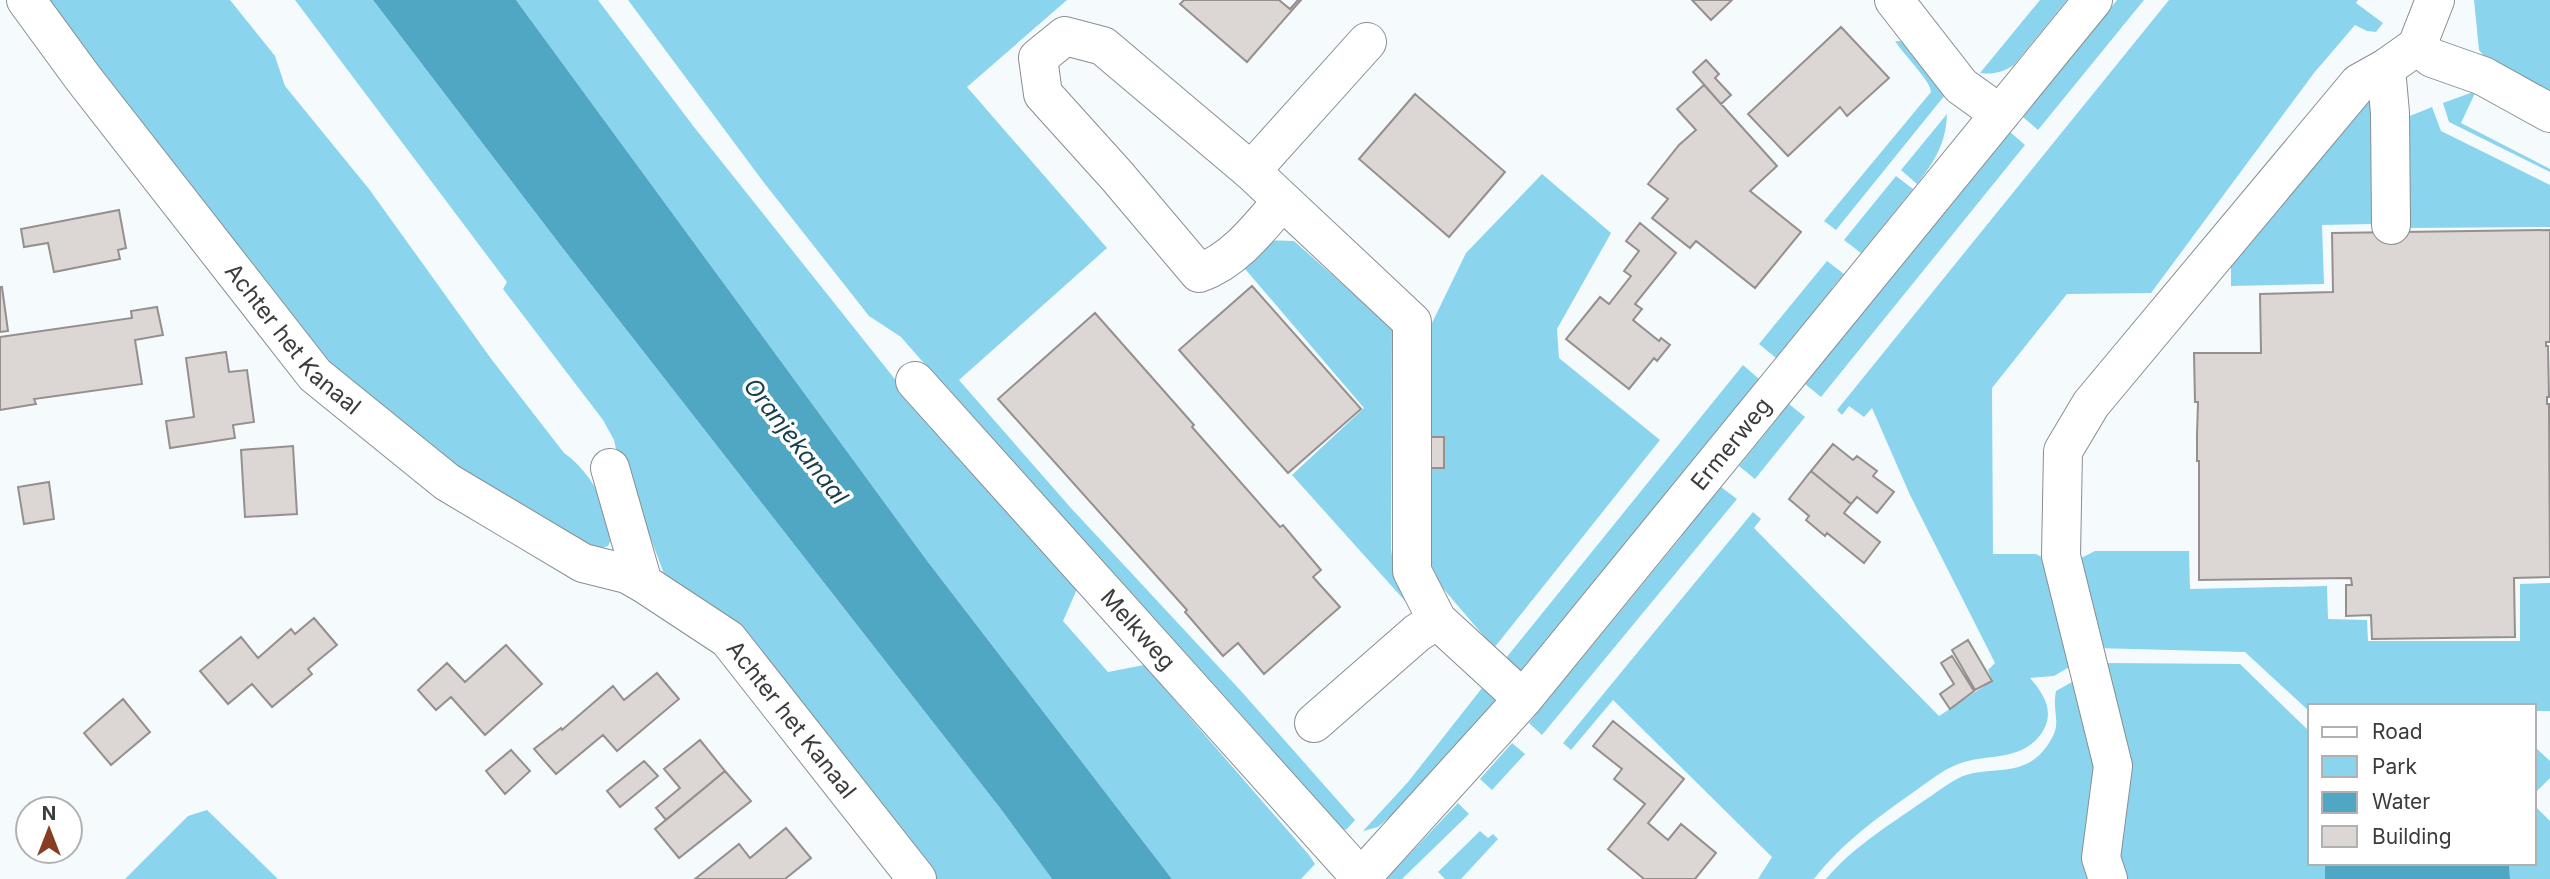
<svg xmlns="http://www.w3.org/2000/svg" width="2550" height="879" font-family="Inter,sans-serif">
<rect width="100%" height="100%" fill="#f5fbfd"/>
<path fill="#8ad4ee" d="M44,0H230L275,56L285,86L369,189L492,360L564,453C591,472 605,502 615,533L608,546L591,551L482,488L328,361Z
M295,0H373L561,246L1000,808L1052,879H934L664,574L639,507L622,476L614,440L603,420L503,289L507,282Z
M516,0H598L694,127L937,432L1077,589L1063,621L1108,672L1144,665L1309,855L1315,864L1301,879H1172L928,562Z
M628,0H1067L967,87L1107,248L959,380L1070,507L1241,691L1355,820L1346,830L1340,828L1182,658L901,337L869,316L765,184Z
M2040,0H2067L2014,65C2003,72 1993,75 1980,73Z
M2117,0H2144L2038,130L2023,117Z
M2169,0H2358L2356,3L2383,23L2376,32L2367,31L2355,25L2314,73L2151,293L2067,294L1992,388L1993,554H2036L2043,558L2071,666L2054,676L2030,678C2043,693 2055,711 2043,731C2022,764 1986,752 1956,765C1941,771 1928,782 1915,791C1878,817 1842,843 1814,879H1758L1772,857L1613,700L1571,750L1563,743L1753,512L1761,519L1754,528L1939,716L1992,681L1988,670L1995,663L1910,495L1872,408L1864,417L1849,406L1842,415L1837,410Z
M2474,0H2550V95L2483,55L2479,50Z
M1895,41L1912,42L1945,95L1836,230L1824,221L1931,92C1931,81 1903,54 1895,41Z
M2476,91L2461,123L2550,169V172L2449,122L2443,103Z
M2370,99L2373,224L2322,225L2324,284L2231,286V261Z
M2432,107L2441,131L2550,185V227L2407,228L2405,118Z
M1947,114C1946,143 1935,161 1917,184L1901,170Z
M2010,132L2025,145L1821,397L1805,384Z
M1542,174L1611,233L1557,329L1559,358L1660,440L1494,648L1435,579L1426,561L1431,325L1466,253Z
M1896,176L1913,189L1861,253L1844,240Z
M1266,240L1294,241L1392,328L1391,549L1394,569L1406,602L1292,475L1364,408L1240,263Z
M1827,261L1844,274L1832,288L1835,312L1823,325L1800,328L1776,358L1759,344Z
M1743,365L1759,379L1521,671L1506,658Z
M1789,404L1805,417L1755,479L1739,466Z
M1721,487L1737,499L1542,735L1529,723L1682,536L1679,512L1692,497L1716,494Z
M2095,551H2189L2190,589L2327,586L2328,619L2367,620L2368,641H2520V584L2550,583V711H2534V706H2310V712L2245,652L2095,648L2077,563L2081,558Z
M2105,663L2240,664L2310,732V863H2325V879H2123L2099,666Z
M2072,682H2078L2100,768L2093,879H1826C1853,847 1888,826 1922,802C1935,794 1949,782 1963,776C1991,766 2021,777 2043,751C2066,723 2051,718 2056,691Z
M1486,683L1501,696L1401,807L1378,827L1363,831L1408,782Z
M1512,743L1525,754L1492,790L1480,779Z
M2534,746L2550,761V778L2534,794Z
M1458,803L1469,814L1402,879H1386Z
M2534,805L2550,821V879H2510L2509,863H2534Z
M207,810L278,879H125L188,816Z
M1480,831L1488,838L1493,834L1498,839L1461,879H1445L1438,872Z"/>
<path fill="#4fa7c4" d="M373,0H516L928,562L1172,879H1052L1000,808L561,246Z
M2325,863H2509L2510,879H2325Z"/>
<path fill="#dcd6d4" stroke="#95908e" stroke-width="2" d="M1184,0H1279L1290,9L1298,0H1301L1247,62L1180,4Z
M1692,0H1732L1711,20Z
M1841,27L1889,78L1847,116L1840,107L1788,156L1748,114Z
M1706,60L1719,74L1715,78L1731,95L1721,104L1693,72Z
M1704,85L1777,166L1750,191L1801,232L1755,288L1696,241L1690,248L1652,218L1668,199L1648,184L1679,145L1696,130L1677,109Z
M1415,94L1505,172L1449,237L1359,159Z
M119,210L126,248L118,250L120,259L54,272L48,243L24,247L21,229Z
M1640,223L1676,253L1635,304L1642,309L1633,320L1659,341L1661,338L1670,345L1657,361L1654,358L1629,389L1566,339L1600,297L1609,304L1631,276L1624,271L1639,251L1626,241Z
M2550,230V342H2546V346H2548L2549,397H2547V404H2549L2550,577L2514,578L2515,637L2372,639L2371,615L2346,616V585H2352L2351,578L2199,580V461H2197V435L2198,402H2195L2194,353H2261L2260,294L2333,292L2332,233Z
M1252,286L1361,409L1288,473L1179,350Z
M0,287H2L8,331L0,332Z
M157,307L163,335L135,340L142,384L34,399L36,404L0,410V337L132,318L131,311Z
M1095,313L1194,425L1192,427L1280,527L1283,525L1321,570L1313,577L1340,607L1264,674L1238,643L1223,656L1185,612L1187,610L998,399Z
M226,352L229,372L247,370L254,422L233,425L235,438L170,448L166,421L194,417L186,358Z
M1426,437H1444V468H1426Z
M1833,444L1853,460L1857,456L1877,471L1873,476L1894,492L1877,513L1857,497L1851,504L1811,471Z
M293,446L297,514L245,517L241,450Z
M1811,471L1851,504L1844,513L1880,542L1864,563L1827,533L1825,536L1806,520L1809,516L1789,499Z
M49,482L54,519L24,524L18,487Z
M314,618L337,645L308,669L312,674L272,707L252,684L228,704L200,671L241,637L258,658L291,629L295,634Z
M1968,640L1992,681L1975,690L1952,650Z
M506,645L542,684L485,735L451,697L436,710L418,690L447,663L465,682Z
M1952,656L1974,691L1950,709L1940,694L1954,684L1941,663Z
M657,673L679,699L617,751L603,735L556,774L534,749L561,728L562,730L613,686L624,700Z
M123,699L150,732L111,765L84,733Z
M1613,721L1684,779L1648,823L1668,840L1681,824L1716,853L1695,879H1644L1608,849L1645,804L1614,779L1622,769L1593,746Z
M700,740L725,771L666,820L656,808L680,788L664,769Z
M511,750L530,771L505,794L486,771Z
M644,761L658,776L620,807L607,791Z
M725,771L751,801L679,858L655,829Z
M786,828L811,858L785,879H695L739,844L750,858Z"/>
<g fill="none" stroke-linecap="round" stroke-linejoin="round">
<g stroke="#898e90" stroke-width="40">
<g id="minor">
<path id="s1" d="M26,0L83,78L315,375L447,482L583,563L627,574L643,583"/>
<path d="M1894,0L1961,86L2000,114"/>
<path d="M2435,0L2417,46L2432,58L2483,76L2550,113"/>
<path d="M2386,68L2390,113L2391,225"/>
<path d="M1251,171L1367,42"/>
<path d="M1282,201C1259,228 1234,261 1199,273L1117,176L1043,94L1038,58L1065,36L1103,46L1251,171L1412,322V571L1437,620L1523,699"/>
<path id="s2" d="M915,381L1361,878"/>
<path id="s3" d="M610,468L643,583L728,639L917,879"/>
<path d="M1314,723L1417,633L1437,620"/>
<path id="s4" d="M1360,879L1523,699L2093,0"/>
<path d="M2108,879L2101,858L2113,766L2061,556L2063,451L2091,404L2359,83L2386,68L2417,46"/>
</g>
</g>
<use href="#minor" stroke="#fff" stroke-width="38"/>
</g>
<g text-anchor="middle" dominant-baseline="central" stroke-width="7" stroke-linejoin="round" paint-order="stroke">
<g font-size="23" fill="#3a3c3d" stroke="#fff">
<text stroke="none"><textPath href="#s1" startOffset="432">Achter het Kanaal</textPath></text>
<text stroke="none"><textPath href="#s4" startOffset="572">Ermerweg</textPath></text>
<text stroke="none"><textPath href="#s2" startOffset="334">Melkweg</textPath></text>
<text stroke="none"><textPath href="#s3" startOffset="324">Achter het Kanaal</textPath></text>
</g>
<g font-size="24" font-style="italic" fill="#173f4c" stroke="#fff">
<text transform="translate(796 441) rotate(52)">Oranjekanaal</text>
</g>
</g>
<rect x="2308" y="704" width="228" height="161" fill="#ffffff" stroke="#b0b1b1" stroke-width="2"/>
<rect x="2322" y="727" width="35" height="10" fill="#ffffff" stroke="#b0b1b1" stroke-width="2"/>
<text x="2372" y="739" font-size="21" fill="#3a3c3d">Road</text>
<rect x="2322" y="756" width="35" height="21" fill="#8ad4ee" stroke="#b0b1b1" stroke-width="2"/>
<text x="2372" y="774" font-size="21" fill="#3a3c3d">Park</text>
<rect x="2322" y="792" width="35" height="21" fill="#4fa7c4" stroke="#b0b1b1" stroke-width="2"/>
<text x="2372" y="809" font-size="21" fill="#3a3c3d">Water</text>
<rect x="2322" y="826" width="35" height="21" fill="#dcd6d4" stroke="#b0b1b1" stroke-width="2"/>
<text x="2372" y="844" font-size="21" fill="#3a3c3d">Building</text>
<g transform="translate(49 830)"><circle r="33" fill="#ffffff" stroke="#b0b1b1" stroke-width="2"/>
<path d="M0-5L12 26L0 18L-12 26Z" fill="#863d22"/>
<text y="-10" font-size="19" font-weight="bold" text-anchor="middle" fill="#3a3c3d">N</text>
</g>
</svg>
